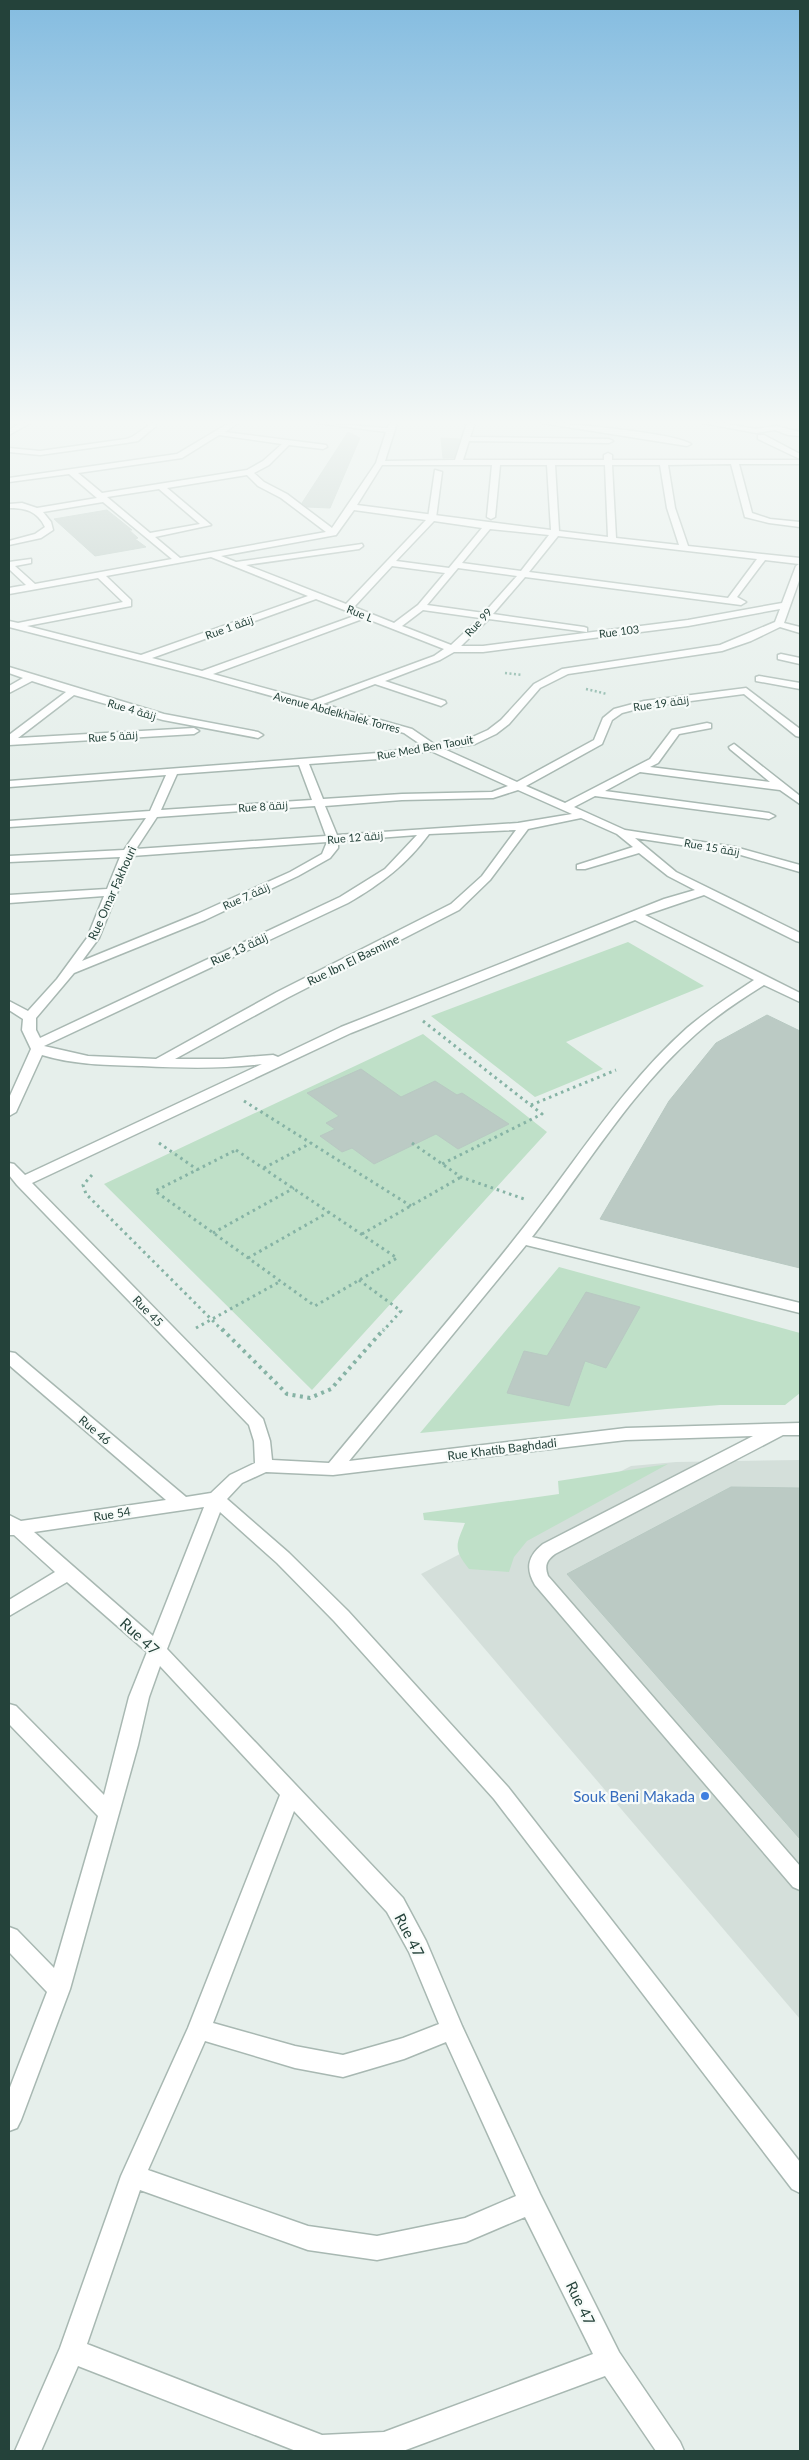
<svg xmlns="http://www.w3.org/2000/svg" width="809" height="2460" font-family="Lato,Cairo,sans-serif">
<rect width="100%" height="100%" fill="#e6efeb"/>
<path fill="#d4dfda" d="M800,1460V2019L421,1574L631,1466L676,1462Z"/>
<path fill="#bfe0c8" d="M628,942L704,986L566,1042L603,1069L535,1097L431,1016Z
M423,1034L547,1132L312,1390L104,1184Z
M559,1267L800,1333V1393L785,1405H720L667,1409L420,1433Z
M668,1464L527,1541L514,1557L509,1572L469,1569C453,1549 456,1545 465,1523L424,1520L423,1513L559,1494L558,1481Z"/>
<path fill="#bbcac4" stroke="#b8c9c2" d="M348,432L360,438L330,508L307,507L302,503Z
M441,438L460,439L454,458H443Z
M107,510L132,530H129L138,538L135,539L146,547L95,556L54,519Z
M767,1015L800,1031V1268L600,1219L669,1101L716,1043Z
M361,1069L401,1097L435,1081L457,1095L462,1093L509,1124L458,1149L436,1134L374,1164L352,1148L342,1152L320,1136L335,1129L326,1123L339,1116L307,1093Z
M586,1292L640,1307L606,1368L585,1361L569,1406L507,1393L524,1351L547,1356Z
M731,1487L800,1488V1839L567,1574Z"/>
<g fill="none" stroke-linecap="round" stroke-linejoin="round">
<g stroke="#a8b8b2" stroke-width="3">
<path id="pedestrian" d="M435,470L442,472L436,518L432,520L428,518Z"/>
</g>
<g stroke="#a8b8b2" stroke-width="3">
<path id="minor" d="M20,423H30L9,435V430Z
M146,423H154L156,426L138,441L126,443L40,455L9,452V448L40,451L126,439L132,437L148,426Z
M229,423H238L225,432L326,445L327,447L323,449L289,445L269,465L254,473L264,482L287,494L332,528L376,463L386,432L317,423L388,428L389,423H397L385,461L455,460L467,423H475L470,437L609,439L613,441L609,443L469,441L463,460H604V455L608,453L612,455V460H800V464H739L752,513L770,519L800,522V527L769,523L745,517L731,464L668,465L675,508L688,546L800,558V578L784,623L800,627V633L780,627L751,641L722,651L568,674L540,688L509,724L496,734L475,744L444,749L517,782L594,740L603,718L614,709L644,701L746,688L800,729V737L796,736L744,694L645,707L622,713L612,720L602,744L526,786L565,803L650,759L672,730L707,723L711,724V728L679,734L658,763L650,767L770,782L730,749L729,747L734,744L800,796V804L780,790L640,772L605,791L769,813L775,816L769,819L595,796L574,807L625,830L735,847L800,865V872L734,853L635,838L676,872L800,933V942L796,941L704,895L645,915L800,993V1002L764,985C740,1000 717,1015 696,1034C631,1091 585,1169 532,1237L800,1303V1313L526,1245L349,1461L626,1428L800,1423V1435H783L555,1554C547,1560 544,1565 548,1576L800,1866V1890L793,1887L535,1585C525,1568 528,1556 543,1544L753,1436L626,1440L333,1475L266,1472L242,1483L227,1499L289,1553L348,1611L508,1787L800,2162V2193L792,2189L494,1799L334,1621L277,1563L220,1512L167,1649L403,1898L426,1941L462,2026L540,2194L619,2352L680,2442L684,2451H656L605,2376L403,2451H296L78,2366L41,2451H15L60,2348L121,2176L188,2028L280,1795L160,1666L149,1697L138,1745L70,1989L21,2120L17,2128L9,2131V2090L47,1992L9,1952V1927L17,1930L54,1968L98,1816L9,1724V1704L16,1706L104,1795L129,1697L147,1652L67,1582L9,1616V1600L55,1572L14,1535H9V1515L21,1521L166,1500L9,1365V1352L15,1353L186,1497L211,1493L230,1475L255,1463L254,1441L249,1425L17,1185L9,1175V1163L14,1164L25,1175L262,1064C222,1069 182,1068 142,1066C108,1065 74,1065 42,1055L16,1112L9,1116V1098L31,1049L22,1030L23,1019L9,1010V1001L28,1011L57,979L87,938L104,896L9,903V895L107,889L120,857L9,862V856L124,850L146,818L9,827V821L150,811L166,775L9,787V781L378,753L423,746L404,733L200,676L9,627V621L18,623L123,602L98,578L9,594V588L26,585L9,569V562L31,559V563L15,566L35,584L172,559L103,502L43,512L51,522L53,530L41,538L9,545V541L35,534L45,527C37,511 26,508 9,508V504L22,503L37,508L97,498L69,474L9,482V478L177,454ZM219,435L282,444L263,461L247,470L102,493L78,473L182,458ZM382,465H492L487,517L491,519L495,517L500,465H547L551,530L357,505ZM555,465H605L608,537L559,531ZM612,465H660L667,508L679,545L616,538ZM247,475L258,486L281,498L326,532L180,558L155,537L211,525L167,488ZM159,489L200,524L150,533L107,497ZM354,510L426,520L346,604L246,565L359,549L363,546L362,544L236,562L221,556L336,535ZM434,521L482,528L449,568L396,561ZM490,529L549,535L521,571L462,563ZM558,536L757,559L728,598L529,572ZM211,557L308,596L141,655L27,626L131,606V600L106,576ZM765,560L799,564L796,566L782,603L688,620L483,646H461L489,619L587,632V628L584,627L493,614L525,577L741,605L746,602L737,597ZM392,566L445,573L418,605L394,623L354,607ZM458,568L517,576L484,613L427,605ZM316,599L357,615L202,671L152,658ZM780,609L775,622L720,645L562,669L534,684L501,720L488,730L468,739L434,744L412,729L323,704L375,684L441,706L446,703L445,701L385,681L440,660L454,652H483L688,626ZM423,610L480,618L451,645L402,626ZM365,618L444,649L434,656L312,701L213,674ZM431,751L508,786L492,792L402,794L323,799L309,764L378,759ZM299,765L312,800L161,810L177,774ZM518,790L572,814L518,823L337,835L325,806L402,800L493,798ZM315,806L326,836L136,849L157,817ZM581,818L617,834L633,847L577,865V869H585L639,853L668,876L695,890L664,899L341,1027L278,1057L273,1055L223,1059H175L287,998L459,910L490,880L528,829ZM516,830L482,876L451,904L277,992L156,1059L88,1056L44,1046L348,903C381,884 407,864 429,834ZM417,835L385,869L340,897L40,1038L36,1030V1018L74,973L205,920L298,876L330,858L338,848V841ZM327,842L322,854L290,872L197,914L82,961L99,938L132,856ZM635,920L754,980C731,995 708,1010 687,1028C623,1085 577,1160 524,1227C461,1307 394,1384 329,1463L272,1460L270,1441L263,1419L32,1183L351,1033ZM204,1507L153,1636L34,1532ZM294,1811L387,1912L409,1952L439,2024L403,2038L343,2055L295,2046L213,2023ZM205,2041L295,2068L343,2077L404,2059L446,2042L516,2196L465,2218L377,2236L308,2226L148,2170ZM140,2190L308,2250L377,2260L466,2242L525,2217L593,2354L384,2432L322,2435L87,2344Z
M542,423C566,423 676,433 691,444L687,446Z
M781,654L800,658V664L778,659V655Z
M9,667L164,714L258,732L263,735L258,738L163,720L74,695L18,738L194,728L199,731L194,734L9,745V735L66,692L32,681L9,693V686L23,678L9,673Z
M759,676L800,683V689L756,681V677Z"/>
</g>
<g stroke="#a8b8b2" stroke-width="3">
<path id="tertiary" d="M758,435H764L800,454V459L758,439Z"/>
</g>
<g stroke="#a4bbb3" stroke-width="3">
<path id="secondary" d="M703,423H721L756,429L776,426L800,432V436L788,435L775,430L756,433Z"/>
</g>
<path stroke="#86b3a5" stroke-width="2.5" stroke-dasharray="2 2.5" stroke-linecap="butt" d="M505,673L522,675
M586,689L607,694"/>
<path stroke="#86b3a5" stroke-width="3" stroke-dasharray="2.5 4" stroke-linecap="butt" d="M423,1021L542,1114L442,1164
M244,1101L411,1206
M531,1105L616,1070
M159,1143L198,1170
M412,1143L461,1177L527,1200
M236,1150L397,1258L315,1306L155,1191Z
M264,1168L311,1143
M92,1175L83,1185L86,1194L223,1331
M213,1233L294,1188
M362,1234L461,1177
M248,1258L329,1212
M359,1280L401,1311L383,1331
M196,1328L281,1281"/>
<path stroke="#86b3a5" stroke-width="4" stroke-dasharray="3 4.5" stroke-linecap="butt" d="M222,1329L287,1394L310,1398L331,1389L384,1329"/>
<use href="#pedestrian" fill="#fff" fill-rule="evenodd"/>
<use href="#minor" fill="#fff" fill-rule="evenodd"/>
<use href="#tertiary" fill="#fff" fill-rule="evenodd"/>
<use href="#secondary" fill="#fff" fill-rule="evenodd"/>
</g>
<linearGradient id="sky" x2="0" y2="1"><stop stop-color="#84bce0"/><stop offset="0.55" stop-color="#f4f8f6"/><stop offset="1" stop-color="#f4f8f6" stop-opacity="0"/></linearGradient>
<rect width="809" height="768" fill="url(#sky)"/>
<circle fill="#3f7fe0" stroke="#f7fbf9" stroke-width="2" cx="705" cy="1796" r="5"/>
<g text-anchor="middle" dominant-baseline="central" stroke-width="4.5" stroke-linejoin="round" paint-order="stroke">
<g font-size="11" fill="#24423a" stroke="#f7fbf9">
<text transform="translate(360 613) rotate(22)">Rue L</text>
<text transform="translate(478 622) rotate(-47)">Rue 99</text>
<text transform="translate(229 627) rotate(-20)">Rue 1 زنقة</text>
<text transform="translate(619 631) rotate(-7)">Rue 103</text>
<text transform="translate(661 703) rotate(-8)">Rue 19 زنقة</text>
<text transform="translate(132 709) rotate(16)">Rue 4 زنقة</text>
<text transform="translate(337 712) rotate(15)">Avenue Abdelkhalek Torres</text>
<text transform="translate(113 736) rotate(-4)">Rue 5 زنقة</text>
<text transform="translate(425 747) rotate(-10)">Rue Med Ben Taouit</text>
<text transform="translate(263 806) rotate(-4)">Rue 8 زنقة</text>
<text transform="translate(355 837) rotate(-5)">Rue 12 زنقة</text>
<text transform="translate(712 847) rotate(10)">Rue 15 زنقة</text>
<text transform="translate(246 896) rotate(-24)">Rue 7 زنقة</text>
</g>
<g font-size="12" fill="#24423a" stroke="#f7fbf9">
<text transform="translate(112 893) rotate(-66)">Rue Omar Fakhouri</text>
<text transform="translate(239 949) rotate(-25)">Rue 13 زنقة</text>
<text transform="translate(353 960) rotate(-26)">Rue Ibn El Basmine</text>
<text transform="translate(148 1311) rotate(46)">Rue 45</text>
<text transform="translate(95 1430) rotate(40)">Rue 46</text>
<text transform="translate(502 1449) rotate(-7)">Rue Khatib Baghdadi</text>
<text transform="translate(112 1514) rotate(-9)">Rue 54</text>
</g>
<g font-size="15" fill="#24423a" stroke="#f7fbf9">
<text transform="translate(140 1636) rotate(42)">Rue 47</text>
<text transform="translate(410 1935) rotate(63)">Rue 47</text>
<text transform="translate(581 2303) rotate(64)">Rue 47</text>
</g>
<g font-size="15" fill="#366cbe" stroke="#f7fbf9" text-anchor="end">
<text x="695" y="1796">Souk Beni Makada</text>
</g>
</g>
<rect width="809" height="2460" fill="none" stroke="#24423a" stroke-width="20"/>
</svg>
